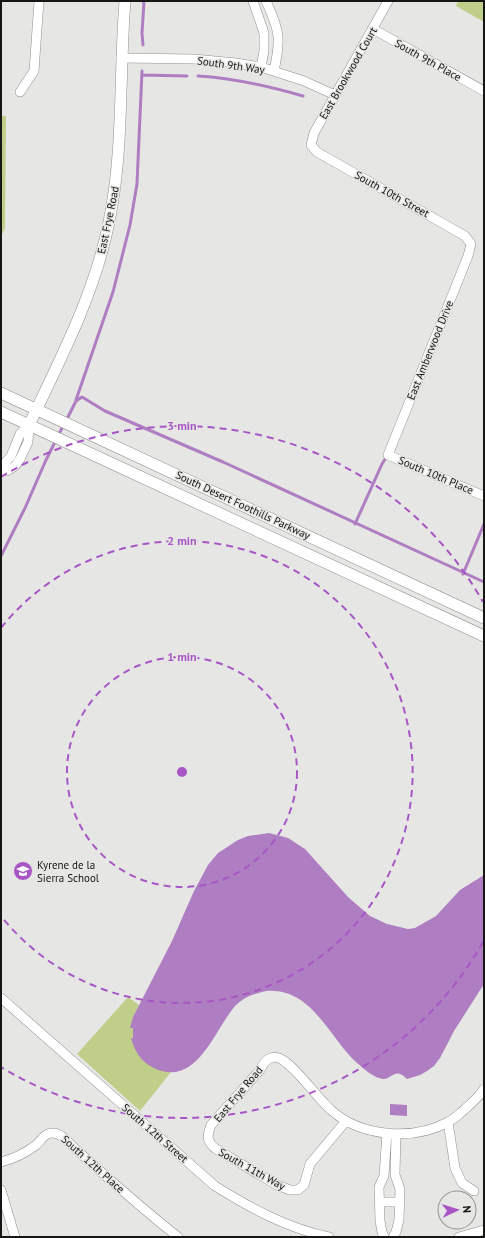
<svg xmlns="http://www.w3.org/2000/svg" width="485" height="1238" font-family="'PT Sans',sans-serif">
<rect width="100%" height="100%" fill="#e6e7e4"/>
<path fill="#bfce88" d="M458,1H484V22L456,6Z
M1,116H6L5,228L1,237Z
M128,997L139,1005L133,1017V1038H132C136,1059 150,1069 171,1072L140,1111L77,1054Z"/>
<path fill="#af7dc2" d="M269,833L288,838L305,849L348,897L370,916L387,924L408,929L415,928L436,916L460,890L484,875V984L454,1031L440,1058L434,1066L427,1071L420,1075L407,1079C395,1066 391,1080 383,1079C374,1078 364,1069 357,1063C329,1038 312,987 266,991C256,993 244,997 236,1005C215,1028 197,1089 154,1068C141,1062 135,1052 131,1038H133V1028H130L133,1017L172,941L194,891L208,865L218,853L238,840L248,836Z
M390,1104L407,1105V1116L390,1115Z"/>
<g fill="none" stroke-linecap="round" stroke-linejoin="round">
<path stroke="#af7dc2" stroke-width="3" d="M143,45L142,33L144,1
M142,75L187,76
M198,76C234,78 268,86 303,96
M76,400L113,292L130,225L137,184L142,71
M66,421L76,401L82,397L105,411L223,462L484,582
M355,524L382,464L387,456
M1,556L25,508L46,460L63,426
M463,574L484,524"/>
<g stroke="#90918e" stroke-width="10">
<path id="minor" d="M253,1L264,33V51L261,67
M266,1C280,31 281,39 274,71
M388,1L314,133L311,145L317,152L465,236L471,244L468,256L388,455L484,496
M373,29L484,91
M122,58L194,59L236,63L261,67L304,81L335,95
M20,92L34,71L39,1
M1,467L11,456L20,434L29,425
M1,471H7L15,466L20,459L28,442L29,425
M1,998L215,1186C252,1209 287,1228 329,1237
M346,1121L310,1164L304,1185L298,1190H290L277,1185L216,1149C206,1141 207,1136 211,1125L260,1070C264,1062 269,1055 279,1058C294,1064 317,1098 331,1110C361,1137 413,1141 448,1122C455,1119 460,1113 465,1109C472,1103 479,1097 484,1089
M448,1122L455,1168L462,1183L474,1191
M1,1162C13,1159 27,1152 36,1145C42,1140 44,1133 53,1133C63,1133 71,1146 79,1152C111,1181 144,1210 178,1237
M1,1190L15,1237
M379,1202H399
M384,1237L382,1232L380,1221L379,1187L384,1176L387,1133
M393,1237L396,1232L399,1220L400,1189L395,1175L396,1134
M459,1237L484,1230"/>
</g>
<g stroke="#90918e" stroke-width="12">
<path id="tertiary" d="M1,393L484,618
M1,412L484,636
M29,425C60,360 95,293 109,222C124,149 119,75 125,1"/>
</g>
<use href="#minor" stroke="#fff" stroke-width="9"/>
<use href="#tertiary" stroke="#fff" stroke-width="11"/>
</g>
<g fill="none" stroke="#a856c6" stroke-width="2" stroke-dasharray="7 5">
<circle cx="182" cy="772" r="115"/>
<path d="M1 628A231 231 0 1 1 1 916"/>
<path d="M483 942A346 346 0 0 1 1 1067M1 477A346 346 0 0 1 483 602"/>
</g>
<defs>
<g id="school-disc" transform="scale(1)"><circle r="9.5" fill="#a856c6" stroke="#e6e7e4"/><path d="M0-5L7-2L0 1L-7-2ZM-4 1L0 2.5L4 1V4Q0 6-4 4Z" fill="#fff"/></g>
</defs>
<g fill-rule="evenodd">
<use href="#school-disc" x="23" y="871"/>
</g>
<g text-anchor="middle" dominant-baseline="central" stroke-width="3" stroke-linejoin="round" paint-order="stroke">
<g font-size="11" fill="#161615" stroke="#e6e7e4">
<text transform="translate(428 60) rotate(29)">South 9th Place</text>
<text transform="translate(231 65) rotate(8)">South 9th Way</text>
<text transform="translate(348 73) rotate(-60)">East Brookwood Court</text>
<text transform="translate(392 194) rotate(29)">South 10th Street</text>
<text transform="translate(108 220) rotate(-78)">East Frye Road</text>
<text transform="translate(430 350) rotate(-68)">East Amberwood Drive</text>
<text transform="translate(436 475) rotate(23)">South 10th Place</text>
<text transform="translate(243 505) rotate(25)">South Desert Foothills Parkway</text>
<text transform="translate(238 1094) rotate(-50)">East Frye Road</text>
<text transform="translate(155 1133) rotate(41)">South 12th Street</text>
<text transform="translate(93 1164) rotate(42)">South 12th Place</text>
<text transform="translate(252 1169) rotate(29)">South 11th Way</text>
</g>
<g font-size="11" fill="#161615" stroke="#e6e7e4" text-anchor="start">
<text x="37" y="865">Kyrene de la<tspan x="37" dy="13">Sierra School</tspan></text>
</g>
</g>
<circle cx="182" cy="772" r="6" fill="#a856c6" stroke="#e6e7e4" stroke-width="2"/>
<g font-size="12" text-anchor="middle" font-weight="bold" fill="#a856c6" stroke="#e6e7e4" stroke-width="3" stroke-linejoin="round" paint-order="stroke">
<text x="182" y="430">3 min</text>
<text x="182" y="545">2 min</text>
<text x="182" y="661">1 min</text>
</g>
<rect width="485" height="1238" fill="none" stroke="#161615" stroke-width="4"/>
<g transform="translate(457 1210) rotate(86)"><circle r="19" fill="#e6e7e4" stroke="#939391"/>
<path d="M0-3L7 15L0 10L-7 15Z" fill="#a856c6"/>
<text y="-6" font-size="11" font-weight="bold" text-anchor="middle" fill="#161615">N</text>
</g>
</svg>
